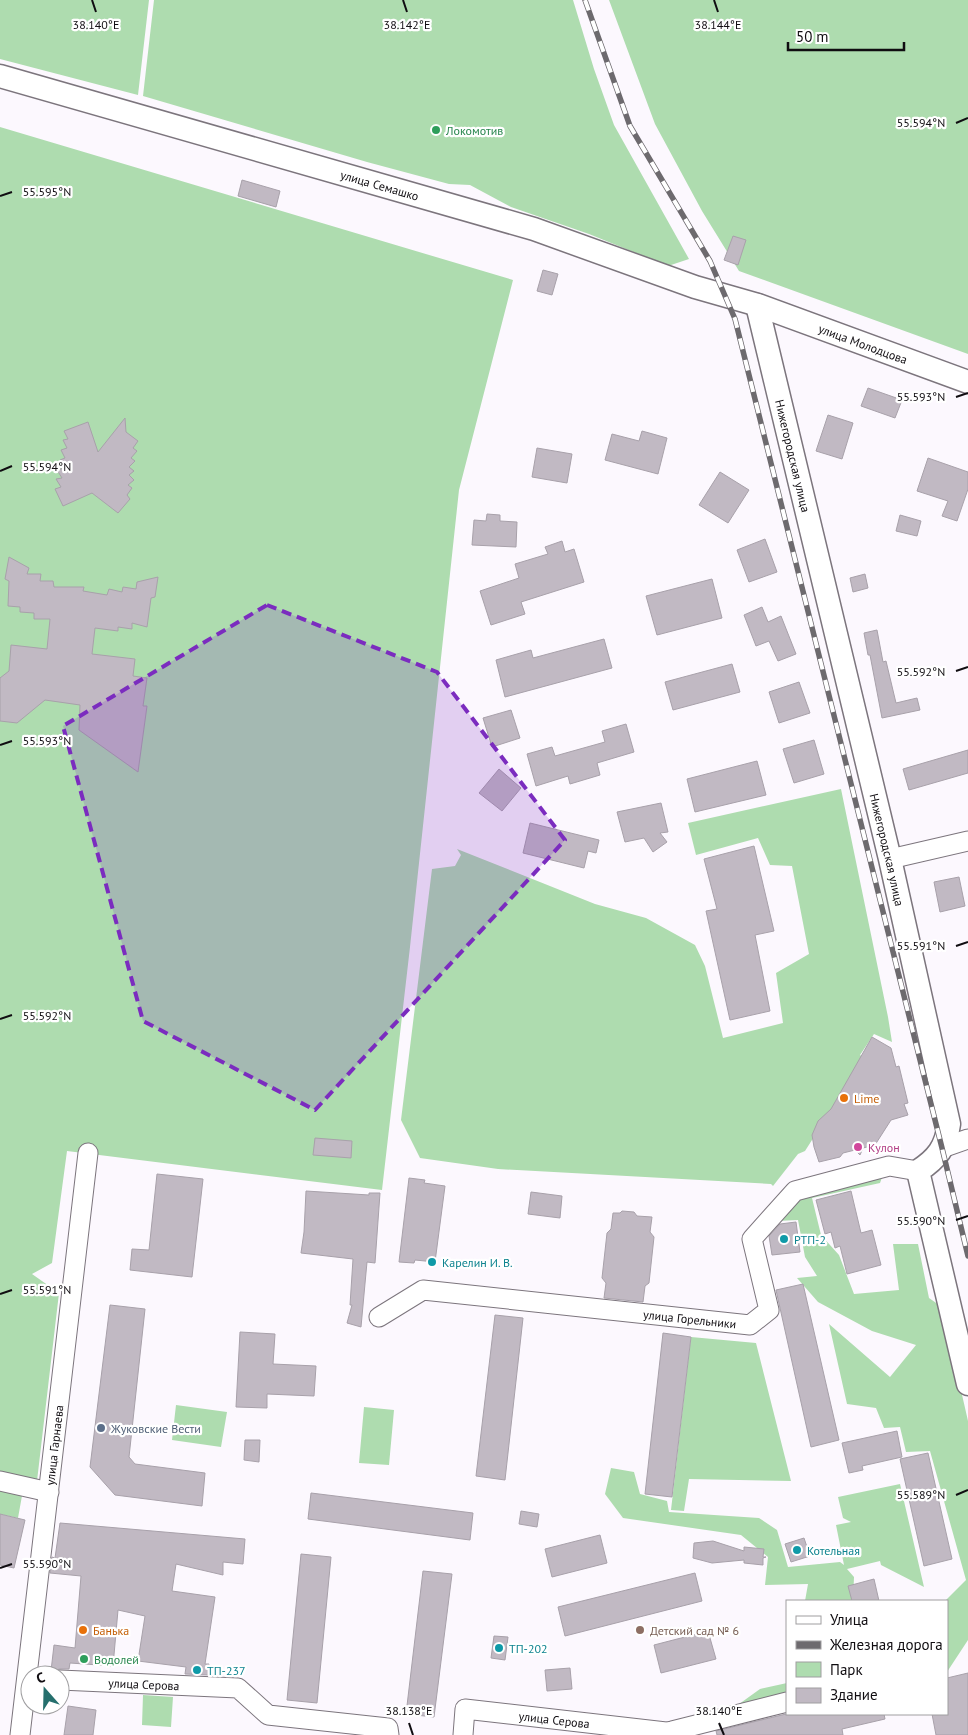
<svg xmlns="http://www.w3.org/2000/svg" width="968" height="1735" font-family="'PT Sans',sans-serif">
<rect width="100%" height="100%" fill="#fcf8fe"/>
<path fill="#aedcaf" d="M0,0H149L138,95L0,59Z
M154,0H573L594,69L614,125L689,259L668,266L589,234L511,207L470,185L449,184L367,162L143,96Z
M609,0H968V354L739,271L702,211L655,124Z
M0,127L513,280L459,490L410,947L382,1190L67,1151L52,1263L32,1274L59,1293L37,1481L25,1479L18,1518L0,1514Z
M841,789L888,1017L892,1042L874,1034L860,1055L864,1058L805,1151L798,1154L773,1186L771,1184L498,1169L420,1158L401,1120L432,869L455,866L461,855L457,849L595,904L646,918L695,945L705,966L723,1038L783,1023L776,973L809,954L792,866L770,865L758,838L696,855L688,823Z
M884,1172L880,1183L812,1198L821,1235L839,1255L854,1294L899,1290L893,1244H918L929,1298L942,1307L968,1421V1640L947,1672V1601H945L966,1580L930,1451L906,1452L900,1427L884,1428L876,1408L847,1404L829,1324L890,1377L916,1345L872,1331L818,1302L797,1278L817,1276L805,1257L798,1220L776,1221L798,1197Z
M691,1337L756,1343L791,1481L689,1479L684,1511L671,1510Z
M176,1405L227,1412L221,1447L172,1440Z
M364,1407L394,1410L389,1465L359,1463Z
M611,1468L634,1472L640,1494L667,1501L669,1512L759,1518L777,1530L788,1567L840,1562L844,1565L836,1525L851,1522L843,1518L838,1497L900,1484L924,1587L881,1565L880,1561L847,1569L854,1577L853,1601H805L808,1584L765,1585L768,1557L741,1535L623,1518L605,1494Z
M787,1683V1698L728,1712L760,1689Z
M143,1695L173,1697L171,1727L142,1725Z"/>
<path fill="#c1b9c3" stroke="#a8a1aa" d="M242,180L280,191L276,207L238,196Z
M733,236L746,240L738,265L724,260Z
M543,270L558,274L552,295L537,291Z
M868,388L902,400L895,418L861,406Z
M828,415L853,423L842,459L816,451Z
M125,418L126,432L138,441L133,448L137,451L131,458L135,461L129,467L134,471L129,475L134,480L128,485L132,488L127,495L130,499L118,513L92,493L63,506L55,489L61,487L56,479L62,478L57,470L64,468L60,460L65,458L61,450L67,448L63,440L68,439L64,431L88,422L98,452Z
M642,431L667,438L658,474L605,460L612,434L639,441Z
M537,448L572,454L567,483L532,477Z
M928,458L968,472V489L957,521L942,516L948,501L917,491Z
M720,472L749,490L728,523L699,505Z
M487,514L500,515V521L517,522L516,547L472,545L474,520L486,521Z
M900,515L921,521L917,536L896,531Z
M765,539L777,572L749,582L737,550Z
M562,541L565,552L574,549L584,582L521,602L525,614L491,625L480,591L519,578L515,564L548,554L545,547Z
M9,557L29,568L27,574H41L40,581H53L54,587H84L83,591L107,595L109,589L122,592L123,587L136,589L137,582L158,577L155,597L151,598L147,627L132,623V629L118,627V631L95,628L92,654L135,659L133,676L147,678L143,706H147L138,772L79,730L80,705L45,700L17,723L0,721V678L9,671L11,645L47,649L50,619H34V613L20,612V607L8,606L9,581L5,579Z
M865,574L868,588L853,592L850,578Z
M712,579L722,618L657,635L646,596Z
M762,607L768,622L781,616L796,654L778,661L769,641L756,646L744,615Z
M877,630L883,662L886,661L896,703L917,698L920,710L882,718L870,655H868L864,633Z
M604,639L612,668L505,697L496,660L531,650L533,658Z
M732,664L740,692L673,710L665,682Z
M799,682L810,713L779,723L769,692Z
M511,710L520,738L492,747L483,718Z
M626,724L634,752L597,763L600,775L570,784L568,776L536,786L527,754L552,747L555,756L605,742L602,731Z
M814,740L824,774L794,783L783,749Z
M968,750V773L909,790L903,769Z
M757,761L766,795L695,812L687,779Z
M499,769L521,788L502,811L479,793Z
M661,803L668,832L660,833L667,842L653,852L644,838L625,842L617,812Z
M530,823L599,840L596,853L588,851L584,868L523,853Z
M754,846L774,931L755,935L770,1011L730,1020L706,911L717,909L704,859Z
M959,877L965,906L940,912L934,882Z
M872,1037L891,1048L896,1067L899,1066L908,1103L904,1104L908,1115L891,1120L875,1145L863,1148L860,1155L855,1150L843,1153L840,1157L819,1162L814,1147L812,1135L818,1121L831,1109Z
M315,1138L352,1141L351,1158L313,1155Z
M157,1174L203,1179L192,1277L130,1270L132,1249L149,1250Z
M409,1178L425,1180L424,1183L445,1186L435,1262L415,1260L414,1263L399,1262Z
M306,1191L369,1195V1193H380L375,1263L367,1262L361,1327L347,1323L352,1305H350L353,1259L301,1253L304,1232Z
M851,1191L861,1233L872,1230L881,1265L847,1274L840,1246L835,1248L831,1232L825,1234L816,1200Z
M531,1192L562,1196L560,1218L528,1214Z
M622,1211L634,1212L637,1216L652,1217L650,1232L654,1237L649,1283L645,1286L643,1302L604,1298L606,1283L602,1278L607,1233L611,1229L613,1213H620Z
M796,1222L800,1252L772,1255L769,1236L780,1224Z
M803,1284L839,1440L811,1447L776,1290Z
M110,1305L145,1309L129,1457L135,1464L205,1473L202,1506L115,1495L90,1467Z
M495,1315L523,1318L505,1480L476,1476Z
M240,1332L275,1334L273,1364L316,1366L314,1396L267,1394V1408L236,1407Z
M663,1333L691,1337L672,1497L645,1494Z
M897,1431L902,1457L862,1466L863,1470L849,1473L842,1443Z
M245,1440H260L259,1462L244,1460Z
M928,1453L952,1559L924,1566L900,1459Z
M311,1493L473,1513L470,1540L308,1519Z
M521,1511L539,1514L537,1527L519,1524Z
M0,1514L25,1520L14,1568L0,1565Z
M60,1523L245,1539L243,1564L223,1562V1575L176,1564L172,1591L215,1597L205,1664H209L208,1675L185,1674L186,1667L138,1661L145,1616L118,1610L113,1666L70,1663L69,1669H60L51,1671L54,1645L75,1648L81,1576L50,1573L52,1557L55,1558Z
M600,1535L607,1563L552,1577L545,1549Z
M804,1538L810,1556L791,1562L785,1544Z
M713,1541L744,1551V1547L764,1549L763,1557H766L763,1558V1565L744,1563V1560L712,1563L693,1558L694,1543Z
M301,1554L331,1557L317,1703L287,1700Z
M423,1571L452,1574L434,1717L406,1714Z
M695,1573L702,1601L565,1636L558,1607Z
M874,1579L879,1601H852L848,1586Z
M708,1631L716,1659L661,1673L654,1645Z
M494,1636L508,1637L505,1660L491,1658Z
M570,1668L572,1689L547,1691L545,1670Z
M968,1673V1735H936L932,1714H947V1678Z
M68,1706L96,1710L93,1735H64Z
M786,1714H884L885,1719L842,1729L843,1735H717L716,1731Z"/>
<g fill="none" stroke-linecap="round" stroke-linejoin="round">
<g stroke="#7c757d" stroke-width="21">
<g id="minor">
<path d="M890,859L968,841"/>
<path d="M942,1148L968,1139"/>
<path id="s1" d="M379,1317L423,1290L750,1325L769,1310L752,1239L795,1191L889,1166L918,1171"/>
<path d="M0,1481L49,1492"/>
<path id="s2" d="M60,1680L238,1688L268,1715L388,1728L389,1735"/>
<path id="s3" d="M20,1735L88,1153"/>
<path id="s4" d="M463,1735L465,1709L666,1732L672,1731L787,1702"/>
</g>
</g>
<g stroke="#7c757d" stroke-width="25">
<g id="tertiary">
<path id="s5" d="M0,76L534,229L695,287L758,305L968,382"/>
<path id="s6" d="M757,305L890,859L949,1124C946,1147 937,1159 918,1171L968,1384"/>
</g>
</g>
<use href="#minor" stroke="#fff" stroke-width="19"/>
<use href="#tertiary" stroke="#fff" stroke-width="22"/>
<g stroke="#6d6a6e" stroke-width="5.5">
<path id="rail" d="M585,0L630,126L710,261L735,319L942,1148L968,1256"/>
</g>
<use href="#rail" stroke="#fff" stroke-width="4" stroke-dasharray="11" stroke-linecap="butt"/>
</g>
<path fill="#7b2cbf" fill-opacity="0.2" stroke="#7b2cbf" stroke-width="4" stroke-dasharray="10 6" stroke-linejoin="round" d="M267,605L437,672L565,840L315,1110L143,1021L63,726Z"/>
<path fill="none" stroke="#100d11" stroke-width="2" d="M92,0L96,12M403,0L407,12M714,0L718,12M956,123L968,118M0,196L12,192M956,397L968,393M0,471L12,466M956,671L968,667M0,745L12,741M956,946L968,942M0,1019L12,1015M956,1220L968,1216M0,1294L12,1290M956,1495L968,1490M0,1568L12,1564M409,1723L413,1735M719,1723L724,1735"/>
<g fill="#2e9e5b" stroke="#fff" stroke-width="2">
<circle cx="436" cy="130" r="5"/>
<circle cx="84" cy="1659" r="5"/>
</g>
<g fill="#e8710a" stroke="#fff" stroke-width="2">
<circle cx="844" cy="1098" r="5"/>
<circle cx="83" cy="1630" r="5"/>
</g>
<circle fill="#d1479c" stroke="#fff" stroke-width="2" cx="858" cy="1147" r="5"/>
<g fill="#0f9aa8" stroke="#fff" stroke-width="2">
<circle cx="784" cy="1239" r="5"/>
<circle cx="432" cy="1262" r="5"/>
<circle cx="797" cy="1550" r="5"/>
<circle cx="499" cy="1648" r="5"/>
<circle cx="197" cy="1670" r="5"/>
</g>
<circle fill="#5c6f8a" stroke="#fff" stroke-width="2" cx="101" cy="1428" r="5"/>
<circle fill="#8d6e63" stroke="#fff" stroke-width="2" cx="640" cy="1630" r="5"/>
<g text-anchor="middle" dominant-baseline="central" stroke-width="4.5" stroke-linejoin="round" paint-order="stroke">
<g font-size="12" fill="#27864d" stroke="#fff" text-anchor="start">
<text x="446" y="130">Локомотив</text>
<text x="94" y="1659">Водолей</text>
</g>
<g font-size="12" fill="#100d11" stroke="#fff">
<text stroke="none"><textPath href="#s5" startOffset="395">улица Семашко</textPath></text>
<text stroke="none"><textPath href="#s5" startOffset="904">улица Молодцова</textPath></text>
<text stroke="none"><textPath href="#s6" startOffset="155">Нижегородская улица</textPath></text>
<text stroke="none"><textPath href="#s6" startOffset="560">Нижегородская улица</textPath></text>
<text stroke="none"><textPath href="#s1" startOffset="320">улица Горельники</textPath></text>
<text stroke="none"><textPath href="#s3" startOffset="292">улица Гарнаева</textPath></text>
<text stroke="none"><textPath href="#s2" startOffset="84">улица Серова</textPath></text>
<text stroke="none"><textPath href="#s4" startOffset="116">улица Серова</textPath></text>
</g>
<g font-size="12" fill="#c56008" stroke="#fff" text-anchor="start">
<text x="854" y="1098">Lime</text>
<text x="93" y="1630">Банька</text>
</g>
<g font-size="12" fill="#b23c85" stroke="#fff" text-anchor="start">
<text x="868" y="1147">Кулон</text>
</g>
<g font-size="12" fill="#0d838f" stroke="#fff" text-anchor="start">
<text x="794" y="1239">РТП-2</text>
<text x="442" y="1262">Карелин И. В.</text>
<text x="807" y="1550">Котельная</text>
<text x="509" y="1648">ТП-202</text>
<text x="207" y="1670">ТП-237</text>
</g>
<g font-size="12" fill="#4e5e75" stroke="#fff" text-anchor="start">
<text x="111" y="1428">Жуковские Вести</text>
</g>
<g font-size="12" fill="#785e54" stroke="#fff" text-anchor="start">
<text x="650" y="1630">Детский сад № 6</text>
</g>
</g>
<g font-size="12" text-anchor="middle" fill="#100d11" stroke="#fff" stroke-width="4.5" stroke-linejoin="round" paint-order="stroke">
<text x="718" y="29">38.144°E</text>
<text x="96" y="29">38.140°E</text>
<text x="407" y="29">38.142°E</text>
<text x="921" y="127">55.594°N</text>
<text x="47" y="196">55.595°N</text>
<text x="921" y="401">55.593°N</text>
<text x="47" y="471">55.594°N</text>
<text x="921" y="676">55.592°N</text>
<text x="47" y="745">55.593°N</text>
<text x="921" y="950">55.591°N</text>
<text x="47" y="1020">55.592°N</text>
<text x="921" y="1225">55.590°N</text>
<text x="47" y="1294">55.591°N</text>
<text x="921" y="1499">55.589°N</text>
<text x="47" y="1568">55.590°N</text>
<text x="409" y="1715">38.138°E</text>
<text x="719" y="1715">38.140°E</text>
</g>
<rect x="786" y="1600" width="162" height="115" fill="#ffffff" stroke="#9f9ea0"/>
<rect x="796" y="1616" width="25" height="8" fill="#ffffff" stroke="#9f9ea0"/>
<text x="830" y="1625" font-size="15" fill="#100d11">Улица</text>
<rect x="796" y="1641" width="25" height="8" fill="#6d6a6e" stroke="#9f9ea0"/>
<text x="830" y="1650" font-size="15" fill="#100d11">Железная дорога</text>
<rect x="796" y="1662" width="25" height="15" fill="#aedcaf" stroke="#9f9ea0"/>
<text x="830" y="1675" font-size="15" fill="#100d11">Парк</text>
<rect x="796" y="1688" width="25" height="15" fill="#c1b9c3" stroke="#9f9ea0"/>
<text x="830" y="1700" font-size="15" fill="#100d11">Здание</text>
<g transform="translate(45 1690) rotate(340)"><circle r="24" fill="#ffffff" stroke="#9f9ea0"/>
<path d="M0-4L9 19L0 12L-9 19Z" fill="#256f6d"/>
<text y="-8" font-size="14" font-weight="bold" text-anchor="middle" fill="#100d11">С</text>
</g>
<path d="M788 42v8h116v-8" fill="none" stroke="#100d11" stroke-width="2.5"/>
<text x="796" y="42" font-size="15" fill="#100d11" stroke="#ffffff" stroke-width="4" paint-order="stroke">50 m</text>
</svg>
